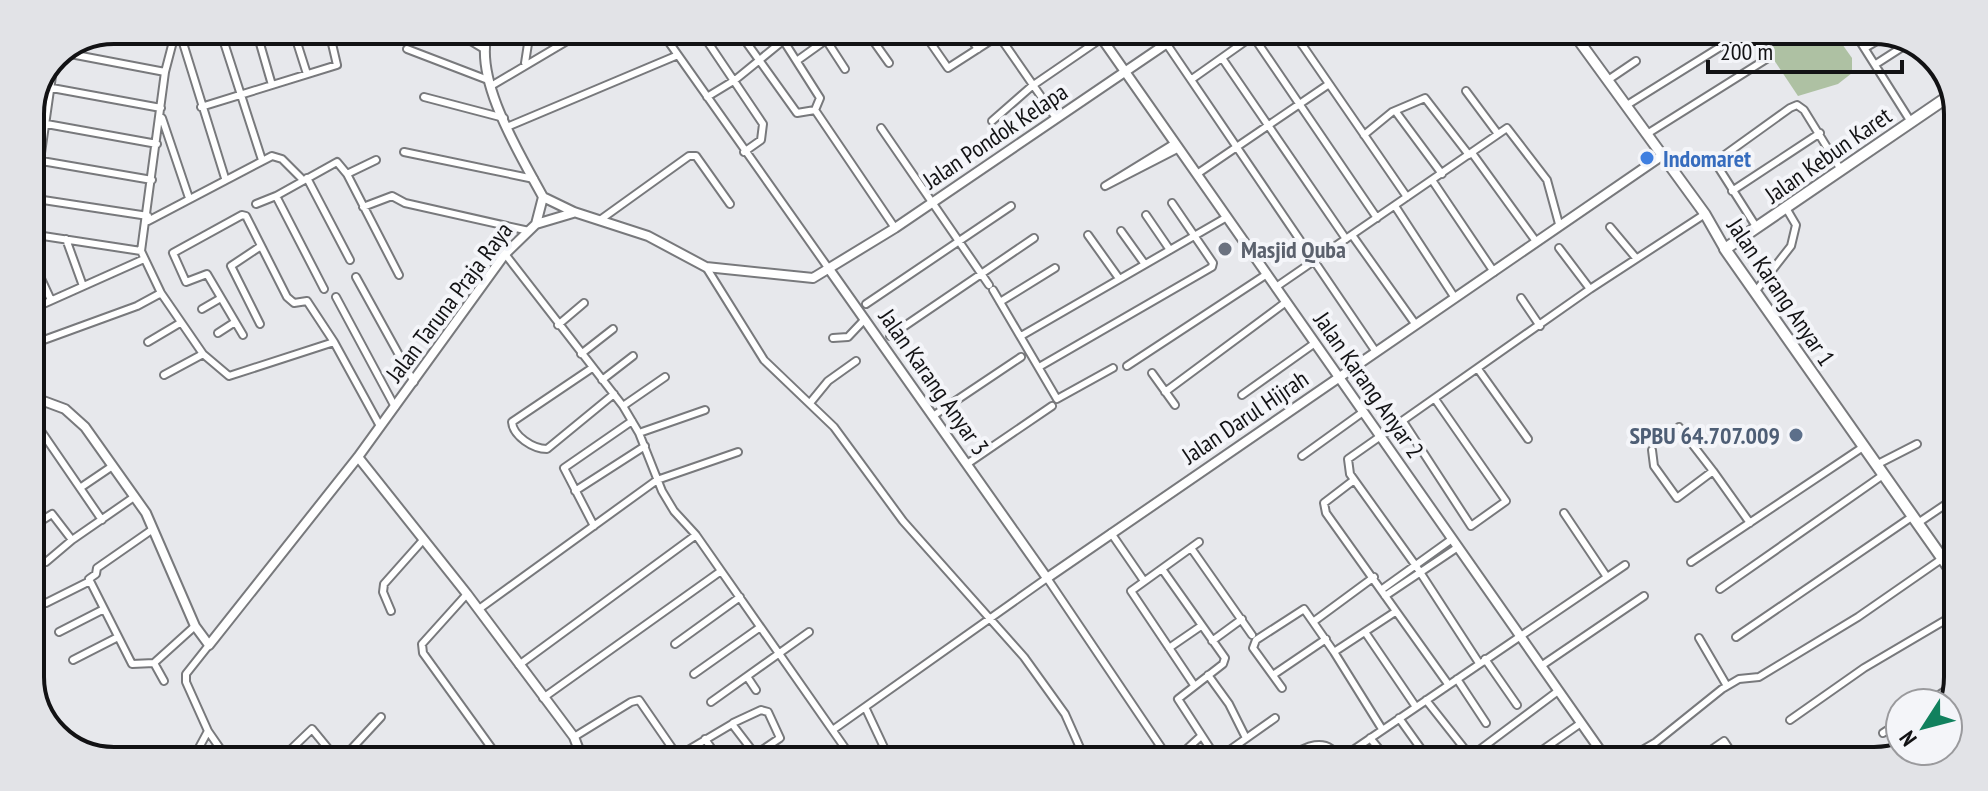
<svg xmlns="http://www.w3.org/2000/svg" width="1988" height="791" font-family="'PT Sans Narrow',sans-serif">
<rect width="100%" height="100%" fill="#e7e8ec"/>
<path fill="#aec1a3" d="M1764,34H1835L1852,58V73L1838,84L1798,96L1760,39Z"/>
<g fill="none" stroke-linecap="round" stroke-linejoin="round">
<g stroke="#78797c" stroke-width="10">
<path id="minor" d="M152,30L175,34
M179,30L225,178
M220,30L262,160
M256,30L272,85
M293,30L307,74
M454,31L484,49
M661,31L829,269
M701,32L763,124L761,140L744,152
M739,32L797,113L815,110
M778,32L820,98L815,110L895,228
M821,32L845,69
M867,32L889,63
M923,32L948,68L1004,32
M966,32L978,49
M1294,33L1407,197
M1856,35L1911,122
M999,36L1056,118
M1253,36L1377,218
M1166,43L1376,352
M1302,45L1320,33
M557,47L561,31
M1865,48L1887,35
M407,49L488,80
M60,52L165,72
M1222,58L1346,239
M798,60L837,32
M525,63L530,31
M1876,64L1904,46
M1192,79L1257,33
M1608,80L1636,61
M41,86L161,108
M491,86L584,31
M1466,91L1498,134
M424,97L504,118
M707,97L735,80L784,40
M1627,105L1741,34
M201,107L337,65L329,31
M1396,112L1442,174
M162,118L189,198
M30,121L157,144
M992,121L1032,86L1102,38
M507,127L678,55
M881,128L989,285
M1647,134L1768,58
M1364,135L1392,112L1425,98L1469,155
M1175,143L1105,186L1179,148
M404,152L534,179
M1472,153L1535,240
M30,159L152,180
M347,174L376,160
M1197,174L1329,84
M307,178L350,260
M1432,180L1494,272
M1732,191L1820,133
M30,198L148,216
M256,204L276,196
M1395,206L1455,298
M363,207L392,196L405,203L529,231
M1146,215L1170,250
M600,220L689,156H696L730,204
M148,221L272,156L282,159L303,180
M1610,227L1636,258
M1757,228L1715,162L1790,108L1797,105L1804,110L1841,170
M30,230L55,55
M1121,231L1144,263
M30,234L141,251
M1088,235L1118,277
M1352,235L1416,325
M66,239L83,286
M1559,248L1590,289
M505,254L623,406L639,433L662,491L674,511L696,535L852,758
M30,255L51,300
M706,267L764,360L834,427L903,521L1024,657L1065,714L1085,759
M356,277L414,382
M1276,287L1507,128L1547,180L1559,224
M324,289L276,196L337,162L347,174L399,275
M993,290L1057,399L1113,368
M1755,292L1791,246L1796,225L1786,208
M336,297L395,407
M1521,298L1540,326
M1000,302L1055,268
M866,304L1011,206
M202,309L221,298
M30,310L144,259
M260,324L231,266L261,246
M558,325L584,303
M218,333L235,322
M243,335L207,274L186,282L173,253L242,215L246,216L287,297L294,303L307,301L334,342
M890,336L1034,238
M1021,336L1227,217
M833,338L848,337L865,319
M148,342L180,323
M30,345L137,306L161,293
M203,354L229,376L334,342L380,426
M581,354L613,329
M1127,366L1267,274
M1039,367L1212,267L1213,263L1172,203
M592,368L512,422C513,436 533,449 547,449L614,394
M1478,369L1528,439
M1152,373L1175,405
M164,375L203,354L161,293L141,251L165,72L176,30
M602,380L633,356
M1165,392L1286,302
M1242,395L1315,343
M810,403L828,381L856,361
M623,406L665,377
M30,415L102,520
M933,416L1021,357
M1404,423L1471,526L1506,501L1435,399
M1679,427L1713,471
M639,433L705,410
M1652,450L1654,466L1677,498L1713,471L1750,523
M1302,456L1363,412
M967,464L1052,406
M1876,465L1917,444
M1354,480L1324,503L1326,513L1448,684
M80,488L111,467
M575,491L645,446
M1564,513L1607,577
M1918,523L1955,498
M594,526L564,468L632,421
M30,528L52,514L72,540L134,497
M153,529L97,568L96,574L89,579L132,664L154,663
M1111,533L1144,581
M1191,548L1252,635
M46,562L72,540
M1691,562L1863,447
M1162,569L1225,658L1223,664L1178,699L1217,759L1275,718
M1720,589L1883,475
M1381,590L1452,539
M467,594L422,644L423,653L498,757
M1385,596L1458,547
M46,603L90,581
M479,609L657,480L738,452
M391,611L383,592L384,584L424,539
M1313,622L1374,577
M59,632L104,609
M1365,632L1416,707
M1736,637L1913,516
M1699,638L1727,686
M1212,641L1242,619
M675,644L740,597
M209,645L186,674V682L208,731L226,757
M1169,648L1201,626
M1485,659L1517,705
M73,660L118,637
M1479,663L1416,566L1350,474L1348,459L1590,289L1705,214
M519,665L696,535
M1541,666L1644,596
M694,674L759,628
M1208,675L1229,704L1246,738
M1273,675L1326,639
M748,678L756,690
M1457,679L1486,723
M164,681L154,663L195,626
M1194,685L1131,591L1199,542
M1282,688L1253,648L1256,640L1304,609L1334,652
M543,698L721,571
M1426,700L1471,757
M711,702L809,632
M1927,703L1954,685
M866,709L889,758
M1399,718L1429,760
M1790,720L1864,668L1954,615
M733,723L761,710L768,712L780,738L756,754
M834,729L1047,578L1169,759
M1382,729L1334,652L1395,612
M1883,733L1900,722
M574,737L631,702L639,700L679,758
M1370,738L1388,760
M705,739L718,758
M918,752L921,759
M678,756L732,724L758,758
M194,757L208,731
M283,757L312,729L335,757
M344,757L381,717
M1176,759L1200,737
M1286,759C1304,747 1327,734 1340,760
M1340,759L1625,565
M1466,760L1558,691
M1528,760L1581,723
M1625,760L1656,742L1722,689L1739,679L1759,677L1858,617L1943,558
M1695,761L1724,741L1737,761"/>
</g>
<g stroke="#78797c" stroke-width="12">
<path id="tertiary" d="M1098,33L1607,760
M543,197L574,212L648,236L706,267L813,278L895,228L1182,33
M536,224L573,213
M829,269L1047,578L1663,155
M30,396L65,409L85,427L146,513L195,626L209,645L358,457L505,254L536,224L543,197C521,156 472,78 488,31
M358,457L467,594L574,737L582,758"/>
</g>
<g stroke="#78797c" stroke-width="13">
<path id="secondary" d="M1574,34L1705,214L1725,249"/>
</g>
<g stroke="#78797c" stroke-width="14">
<path id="primary" d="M1952,94L1725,249L1954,575"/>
</g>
<use href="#minor" stroke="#fff" stroke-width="6"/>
<use href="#tertiary" stroke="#fff" stroke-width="8"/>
<use href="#secondary" stroke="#fff" stroke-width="9"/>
<use href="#primary" stroke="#fff" stroke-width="10"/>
</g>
<circle fill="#3f7fe0" stroke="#f4f5f9" stroke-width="3" cx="1647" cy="158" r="8"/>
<circle fill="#6b7280" stroke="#f4f5f9" stroke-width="3" cx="1225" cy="249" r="8"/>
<circle fill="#5c6f8a" stroke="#f4f5f9" stroke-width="3" cx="1796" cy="435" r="8"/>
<g text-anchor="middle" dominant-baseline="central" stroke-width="8" stroke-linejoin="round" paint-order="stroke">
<g font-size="24" fill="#121214" stroke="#f4f5f9">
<text transform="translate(995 136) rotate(-34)">Jalan Pondok Kelapa</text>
<text transform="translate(1828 155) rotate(-35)">Jalan Kebun Karet</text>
<text transform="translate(1781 292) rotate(56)">Jalan Karang Anyar 1</text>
<text transform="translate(449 302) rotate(-53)">Jalan Taruna Praja Raya</text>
<text transform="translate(934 382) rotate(55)">Jalan Karang Anyar 3</text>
<text transform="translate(1369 385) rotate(55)">Jalan Karang Anyar 2</text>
<text transform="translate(1245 417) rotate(-34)">Jalan Darul Hijrah</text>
</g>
<g font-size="24" font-weight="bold" fill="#366cbe" stroke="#f4f5f9" text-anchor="start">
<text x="1663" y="158">Indomaret</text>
</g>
<g font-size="24" font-weight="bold" fill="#5b616d" stroke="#f4f5f9" text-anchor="start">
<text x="1241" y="249">Masjid Quba</text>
</g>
<g font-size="24" font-weight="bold" fill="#4e5e75" stroke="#f4f5f9" text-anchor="end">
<text x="1780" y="435">SPBU 64.707.009</text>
</g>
</g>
<path d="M0 0H1988V791H0ZM114 44H1874A70 70 0 0 1 1944 114V677A70 70 0 0 1 1874 747H114A70 70 0 0 1 44 677V114A70 70 0 0 1 114 44Z" fill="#e2e3e7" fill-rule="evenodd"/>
<path fill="none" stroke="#121214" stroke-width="4" d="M114 44H1874A70 70 0 0 1 1944 114V677A70 70 0 0 1 1874 747H114A70 70 0 0 1 44 677V114A70 70 0 0 1 114 44Z"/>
<g transform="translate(1924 727) rotate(234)"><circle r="38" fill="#f4f5f9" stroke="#9a9a9d" stroke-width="2"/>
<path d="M0-6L14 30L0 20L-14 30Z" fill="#11815e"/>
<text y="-12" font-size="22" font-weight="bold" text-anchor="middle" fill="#121214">N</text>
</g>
<path d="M1708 60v12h194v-12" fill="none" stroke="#121214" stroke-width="4"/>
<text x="1720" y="60" font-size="24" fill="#121214" stroke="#f4f5f9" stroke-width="6" paint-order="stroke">200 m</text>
</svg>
